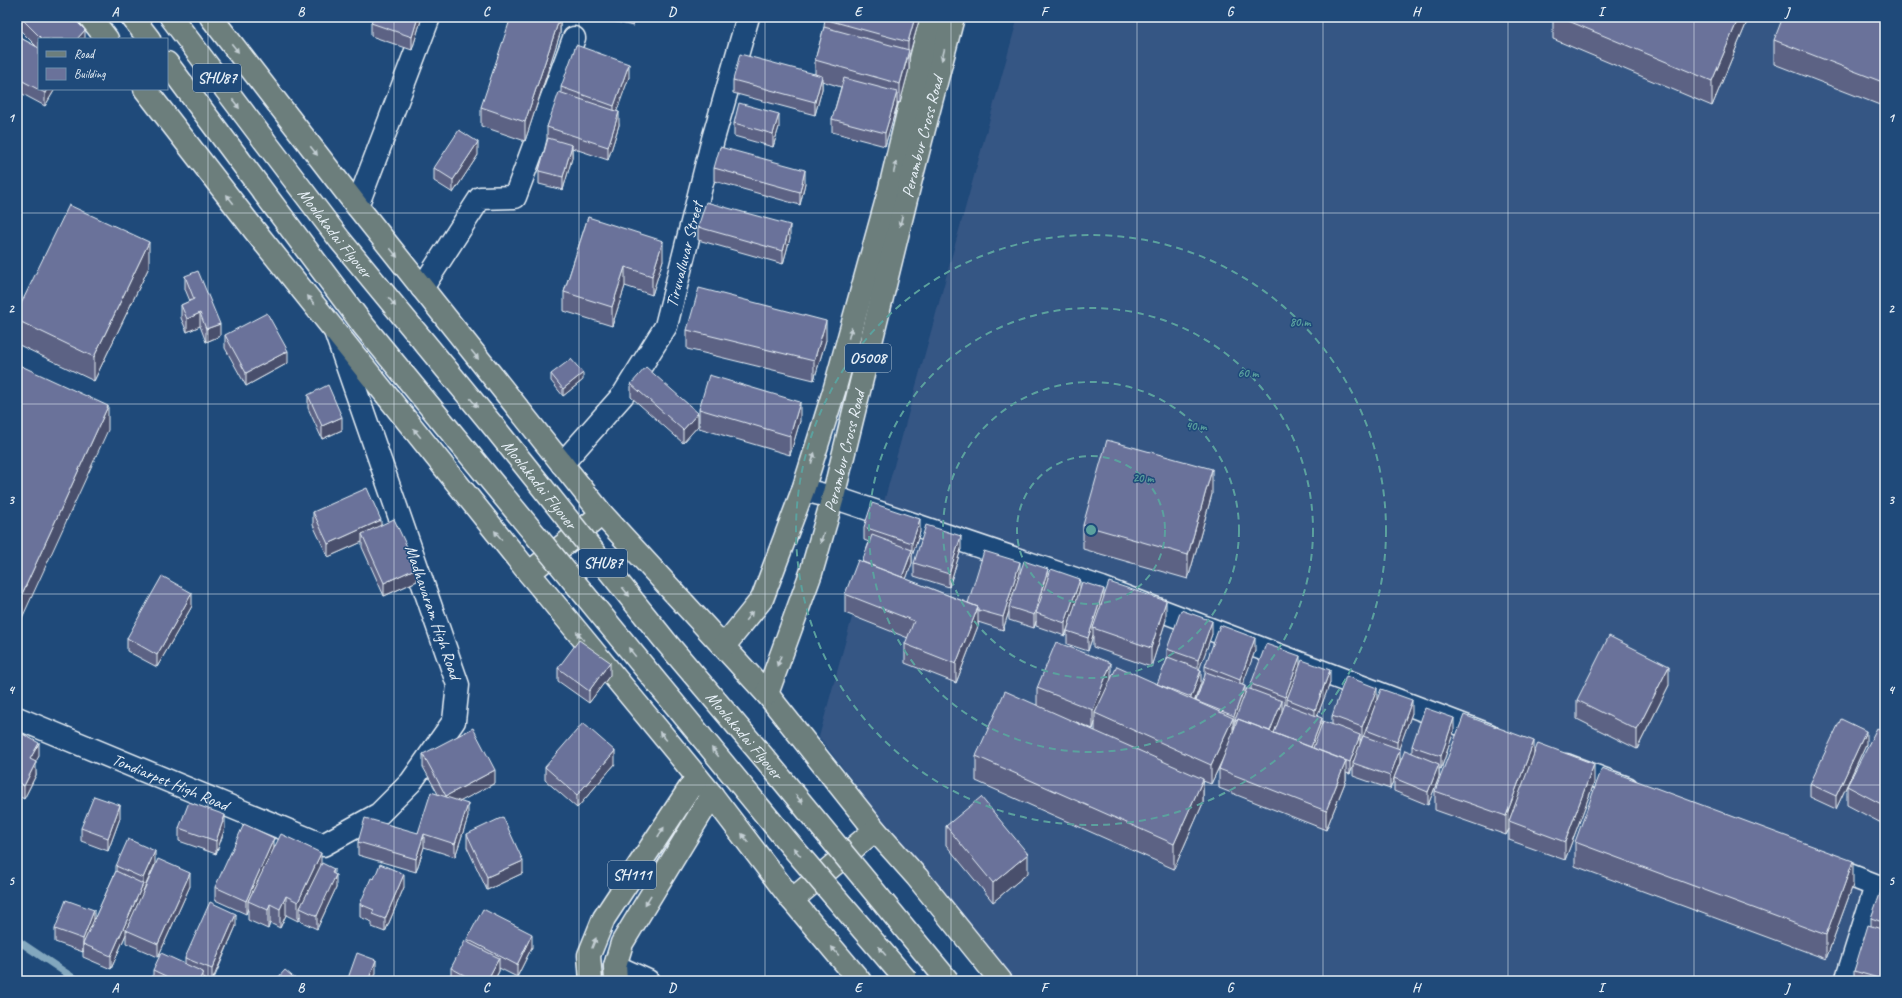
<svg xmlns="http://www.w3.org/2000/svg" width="1902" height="998" font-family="Caveat,sans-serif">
<rect width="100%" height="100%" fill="#1f4a7a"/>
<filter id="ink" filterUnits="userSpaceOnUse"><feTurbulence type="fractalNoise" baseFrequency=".025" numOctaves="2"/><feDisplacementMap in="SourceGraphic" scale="8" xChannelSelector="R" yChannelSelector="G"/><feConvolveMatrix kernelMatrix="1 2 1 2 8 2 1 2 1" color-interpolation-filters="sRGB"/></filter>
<g filter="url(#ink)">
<path fill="#365684" d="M1018,17H1885V981H1006L819,737Z"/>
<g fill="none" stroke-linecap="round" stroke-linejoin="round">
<path stroke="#82a7be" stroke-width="7" d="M17,940L78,981"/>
<g stroke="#e8f1f8" stroke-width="25">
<g id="street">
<path d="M357,206L429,17"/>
<path d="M422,288L480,198L515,197L574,38"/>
<path id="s1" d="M562,464L623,395L666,326L713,139L748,17"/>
<path d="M803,490L833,497L1102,588L1489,735"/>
<path d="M1566,765L1627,788"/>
<path d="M1826,866L1885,889"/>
<path d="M615,966L648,981"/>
<path d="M1846,981L1876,886"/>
</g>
</g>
<g stroke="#e8f1f8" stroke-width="25">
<g id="secondary">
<path id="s2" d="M17,718L323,845L379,814L411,782L454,721L458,685L336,334"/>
</g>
</g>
<g stroke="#e8f1f8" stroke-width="25">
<g id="primary">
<path d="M90,17L107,39"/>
<path d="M132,17L149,39"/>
<path d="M171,17L264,140"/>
<path d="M211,17L357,206L602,514L767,694L875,830L917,877L1001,981"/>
<path d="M167,63L238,158"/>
<path d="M145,89L255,231L529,573L712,795L792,900L860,981"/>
<path d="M529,573L602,514"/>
<path d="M724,646L762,599L803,490L834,391L889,192L931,17"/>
<path id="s3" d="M767,694L811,573L833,497L910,183L953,17"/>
<path d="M792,900L875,830"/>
<path d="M591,981L589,955L604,918L697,777"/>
<path d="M616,981L615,966L622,943L712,795"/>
</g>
</g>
<use href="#street" stroke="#1f4a7a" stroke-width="22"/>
<use href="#secondary" stroke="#1f4a7a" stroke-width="22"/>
<use href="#primary" stroke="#6c7e7c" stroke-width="22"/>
<g stroke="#e8f1f8" stroke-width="25" stroke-linecap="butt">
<g id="primary-bridge">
<path id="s4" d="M264,140L340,240L494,427L666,642L766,760L948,981"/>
<path d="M238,158L363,325L787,841L907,981"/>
</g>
</g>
<use href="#primary-bridge" stroke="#6c7e7c" stroke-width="22"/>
</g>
<path fill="#5b6284" stroke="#e8f1f8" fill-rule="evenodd" d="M17,17H72L85,39H39V89H55L45,106L17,91V36L37,47L17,27Z
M373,17H422L412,50L371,36V23Z
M560,17V34L525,141L481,126V107Z
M601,17H636L633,26L601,18Z
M825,17H920L909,56V69L900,103L897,102V105L885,146L832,132V119L841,87L822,81V89L815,115L733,93V80L815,74V60L824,27Z
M1553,17H1749L1712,106L1553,39Z
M1885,17V107L1774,64V40Z
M629,77L616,111L619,125L608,160L572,148V158L563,190L539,184V171L547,139V127L561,93V87Z
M734,123L779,127L773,147L734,136Z
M478,155L453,193L434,181V168Z
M714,168L805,183L800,205L714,181Z
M588,217L663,260L652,295L625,286L612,326L564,311V292Z
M698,227L790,238L783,264L698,240Z
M149,267L94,381L17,344V312Z
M185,276L220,336L206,342L200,326L187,332L181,318V305L190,301L185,289Z
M687,330L826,340L814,380L687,349Z
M225,335L288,363L246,386L225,348Z
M551,374L583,380L563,396L551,381Z
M631,384L698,426L683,443L631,397Z
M308,395L342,430L322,439L308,408Z
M699,409L800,421L790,455L699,428Z
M1212,494L1188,579L1083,549V525Z
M313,512L381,525L417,581L384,596L362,547V542L328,557L313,525Z
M864,527L920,532L912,556V563L906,579L968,603L1020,573L1048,577L1080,590L1104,597L1166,620L1151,667L1093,647V635L1088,651L1067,644V631L1065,636L1036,626V621L1034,628L1009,620V611L1003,630L978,622V626L956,683L905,663V644L908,638L845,613V594L862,562L869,542L864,540Z
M961,549L949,587L914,576V563Z
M192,606L157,667L127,651V638Z
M1212,634L1199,669L1201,683L1195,701H1196L1205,676V666L1255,651L1242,685L1245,693L1251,690V684L1300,665L1330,683L1317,716L1322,724L1332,725V716L1377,699L1412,713L1399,748L1400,762L1395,774L1412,753V746L1454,731L1441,769L1439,768V777L1428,805L1394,791V778L1390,789L1353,776V766L1350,774L1346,773V780L1326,830L1219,788V769L1222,761L1211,784L1203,781V803L1174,869L976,781V756L1037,705V688L1158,684L1167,660V649ZM1076,722L1093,729L1095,722V731ZM1360,739L1362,740L1360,745Z
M558,668L610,675L589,703L558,681Z
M1669,685L1637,749L1577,719V700Z
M17,721L19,732L39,756L35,762L36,775L24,799L17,795Z
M1885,732V825L1847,805V786Z
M1866,744L1836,809L1810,797V784Z
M1534,751L1594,783L1565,860L1509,840V829L1506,835L1435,810V791Z
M423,754L495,783L460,801L468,817L455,857L424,847L416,872L358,855V842L418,833L438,794L423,767Z
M615,764L577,808L545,780V767Z
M120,818L108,851L81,841V828Z
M946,826L1028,873L993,902L946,845Z
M179,828H225L216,854L179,841Z
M467,834L523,873L487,890L467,847Z
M1575,842L1853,885L1826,959L1575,866Z
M274,847L321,864L334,874L336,888L317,929L300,921V916L298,921L286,915L280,928L270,923L268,929L248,920V908L246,914L215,900V887Z
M155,864L143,891V893L190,886L158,957L126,943V934L111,969L83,957V951V952L55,942V929L94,920L116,871V866Z
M374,879L404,887L385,932L372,927V922L360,917V904Z
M1885,883V981H1854V971L1871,926V918Z
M236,926L213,981H210L203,978V981H153V970L185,964V958Z
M467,939L532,947L517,977L499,968V971L494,981H451V968L467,942Z"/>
<path fill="#4a506c" stroke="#e8f1f8" d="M418,17H422L412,50V37Z
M560,17V34L525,141V122Z
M633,17H636L633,26Z
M915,17H920L909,56V69L900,103V84L908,56V42Z
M1739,17H1749L1712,106V81Z
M85,30V39H77Z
M629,64V77L614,119V106Z
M822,76V89L815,115V102Z
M47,89H55L45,106V93Z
M897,92V105L885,146V133Z
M619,112V125L608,160V147Z
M779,114V127L773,147V134Z
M478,142V155L453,193V180Z
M572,145V158L563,190V177Z
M805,170V183L800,205V192Z
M790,225V238L783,264V251Z
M663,241V260L652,295V276Z
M149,242V267L94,381V357Z
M625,267V286L612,326V307Z
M200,313V326L187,332V319Z
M826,321V340L814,380V361Z
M220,324V336L206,342V329Z
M288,351V363L246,386V373Z
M583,373V380L563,396V389Z
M800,402V421L790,455V436Z
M108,406V430L17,629V605Z
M698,413V426L683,443V430Z
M342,417V430L322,439V426Z
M1212,469V494L1188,579V555Z
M920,519V532L912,556V563L902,590V577L912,551V543Z
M381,520V533L362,534V542L328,557V544Z
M961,536V549L949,587V574Z
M1020,562V575L1009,607V611L1003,630V617Z
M417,568V581L384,596V583Z
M1048,569V582L1036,613V621L1034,628V615Z
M1080,579V592L1065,636V623Z
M1104,589V602L1093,628V635L1088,651V638Z
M192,593V606L157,667V655Z
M1166,601V620L1151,667V648Z
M978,607V626L956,683V664Z
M1212,621V634L1198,673V660Z
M1255,638V651L1240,692V680Z
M1300,656V669L1287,699V704L1285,710V697Z
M610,662V675L589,703V691Z
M1111,663V682L1095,713V722L1093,729V710Z
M1669,666V685L1637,749V730Z
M1201,670V683L1191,710V697Z
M1330,670V683L1315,722V710Z
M1245,686V699L1235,720V726L1234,729V716Z
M1377,688V701L1362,740V727Z
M1412,700V713L1397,754V742Z
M1282,701V713L1269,746V733Z
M1233,718V737L1211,784V765Z
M1322,718V731L1313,755L1311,747Z
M1454,718V731L1441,769V756Z
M19,723V735L17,740V727Z
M1866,731V744L1836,809V796Z
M1360,735V748L1353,763V766L1350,774V762Z
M1534,741V760L1509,821V829L1506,835V816Z
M39,743V756L30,772V759Z
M1400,749V762L1390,789V776Z
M615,751V764L577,808V795Z
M1346,761V780L1326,830V811Z
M36,762V775L24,799V786Z
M1439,764V777L1428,805V792Z
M1594,764V783L1565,860V842Z
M495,770V783L446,809V796Z
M1203,779V803L1174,869V844Z
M468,804V817L455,857V844Z
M120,805V818L108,851V838Z
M225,815V828L216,854V841Z
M424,834V847L416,872V859Z
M274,838V851L248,901V908L246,914V901Z
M155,851V864L143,891V897L126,930V934L111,969V956L143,884V878Z
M321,853V872L300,908V916L298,921V902Z
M1028,854V873L993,902V883Z
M523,861V873L487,890V877Z
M1853,861V885L1826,959V935Z
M334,869V880L336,875V888L317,929V916Z
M190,873V886L158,957V944Z
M404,874V887L385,932V919Z
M286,896V915L280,928V909Z
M270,904V923L268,929V910Z
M94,910V923L83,944V952V939Z
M236,914V926L212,981V969Z
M532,934V947L517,977V965Z
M499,958V971L494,981H487Z
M376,960V973L373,981H368Z
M203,972V981H199Z"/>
<path fill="#6a729a" stroke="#e8f1f8" d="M20,17H72L85,30L77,39H42Z
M373,17H418L412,37L371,23Z
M511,17H560L525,122L481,107Z
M825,17H915L908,42L824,19Z
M1559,17H1739L1712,81Z
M1783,17H1885V83L1774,40Z
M824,27L909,50L900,84L815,60Z
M17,36L39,48V89H47L45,93L17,78Z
M576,45L629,64L614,106L561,87Z
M740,54L822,76L815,102L733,80Z
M844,78L897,92L885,133L832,119Z
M559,92L619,112L608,147L547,127Z
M739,103L779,114L773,134L734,123Z
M459,130L478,142L453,180L434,168Z
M548,138L572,145L563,177L539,171Z
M720,147L805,170L800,192L714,168Z
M706,202L790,225L783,251L698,227Z
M69,205L149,242L94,357L17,320V312Z
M588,217L663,241L652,276L625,267L612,307L564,292Z
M198,271L220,324L206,329L200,313L187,319L181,305L194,299L185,276Z
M699,288L826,321L814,361L687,330Z
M267,313L288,351L246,373L225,335Z
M571,359L583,373L563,389L551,374Z
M17,364L108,406L17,605Z
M646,367L698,413L683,430L631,384Z
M709,375L800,402L790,436L699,409Z
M328,385L342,417L322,426L308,395Z
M1107,440L1212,469L1188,555L1083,525Z
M367,488L381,520L328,544L313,512Z
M872,503L920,519L912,543L864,527Z
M394,519L417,568L384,583L362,534Z
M926,525L961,536L949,574L914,563Z
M872,535L912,550L902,577L862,562Z
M984,551L1020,562L1003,617L978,610V607L968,603Z
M858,560L978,607L956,664L905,644L914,621L845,594Z
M1024,561L1048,569L1034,615L1009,607Z
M1051,569L1080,579L1065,623L1036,613Z
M162,576L192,593L157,655L127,638Z
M1082,582L1104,589L1088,638L1067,631Z
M1109,582L1166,601L1151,648L1093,628Z
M1181,610L1212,621L1198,660L1167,649Z
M1220,625L1255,638L1240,680L1205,666Z
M1609,636L1669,666L1637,730L1577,700Z
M579,640L610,662L589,691L558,668Z
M1056,642L1111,663L1093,710L1037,688Z
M1266,644L1300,656L1285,697L1251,684Z
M1168,657L1201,670L1191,697L1157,684Z
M1302,660L1330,670L1315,710L1287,699Z
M1117,666L1233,718L1211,765L1095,713Z
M1206,672L1245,686L1234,716L1196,701Z
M1346,676L1377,688L1362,727L1332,716Z
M1247,688L1282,701L1270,731L1238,719L1237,721L1235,720Z
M1381,689L1412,700L1397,742L1366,730Z
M1005,691L1203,779L1174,844L976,756Z
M1285,704L1322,718L1311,747L1274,733Z
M1425,708L1454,718L1441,756L1412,746Z
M1464,715L1534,741L1506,816L1435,791Z
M1238,719L1346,761L1326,811L1219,769Z
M1841,719L1866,731L1836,796L1810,784Z
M17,721L19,723L17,727Z
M1323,721L1360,735L1350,762L1313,748Z
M583,723L615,751L577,795L545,767Z
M473,728L495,770L446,796L423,754Z
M1877,728L1885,732V806L1847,786Z
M17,731L39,743L30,759L36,762L24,786L17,782Z
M1363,736L1400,749L1390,776L1353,763Z
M1538,743L1594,764L1565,842L1509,821Z
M1405,750L1439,764L1428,792L1394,778Z
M1602,768L1853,861L1826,935L1575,842Z
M431,792L468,804L455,844L424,834L416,859L358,842L365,818L418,833Z
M94,796L120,805L108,838L81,828Z
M981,797L1028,854L993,883L946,826Z
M189,802L225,815L216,841L179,828Z
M503,817L523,861L487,877L467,834Z
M244,824L274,838L246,901L215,887Z
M281,834L321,853L298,902L286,896L280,909L270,904L268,910L248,901Z
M128,839L155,851L143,878L116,866Z
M158,859L190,873L158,944L126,930Z
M322,863L334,869L332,873L336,875L317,916L300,908Z
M380,864L404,874L385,919L372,914L374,910L360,904L371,878L374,879Z
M116,871L143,884L111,956L83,944Z
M1884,882L1885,883V923L1871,918Z
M66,900L94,910L83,939L55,929Z
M210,902L236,914L212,969L185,958Z
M483,909L532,934L517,965L467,939Z
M1868,925L1885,930V980L1854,971Z
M465,941L499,958L487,981H475L451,968Z
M161,953L203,972L199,981H176L153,970Z
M357,953L376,960L368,981H347Z
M285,970L298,981H275Z"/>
<defs><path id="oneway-solid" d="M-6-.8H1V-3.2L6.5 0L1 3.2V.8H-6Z"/></defs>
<g fill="#c3ced3">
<use href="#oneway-solid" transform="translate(235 48) rotate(52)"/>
<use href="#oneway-solid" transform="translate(943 55) rotate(104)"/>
<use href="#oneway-solid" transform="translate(236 104) rotate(53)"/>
<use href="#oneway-solid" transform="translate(314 151) rotate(52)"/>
<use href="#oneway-solid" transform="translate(895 167) rotate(-77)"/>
<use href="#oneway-solid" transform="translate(230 199) rotate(-128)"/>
<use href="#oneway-solid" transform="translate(901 221) rotate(104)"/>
<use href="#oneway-solid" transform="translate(394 253) rotate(51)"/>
<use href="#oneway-solid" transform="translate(311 300) rotate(-129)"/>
<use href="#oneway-solid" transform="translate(392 302) rotate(51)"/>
<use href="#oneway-solid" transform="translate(850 333) rotate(-75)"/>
<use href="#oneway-solid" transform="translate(475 355) rotate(51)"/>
<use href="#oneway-solid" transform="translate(474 403) rotate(51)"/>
<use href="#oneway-solid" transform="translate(417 433) rotate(-129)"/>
<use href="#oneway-solid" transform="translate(813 458) rotate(-73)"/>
<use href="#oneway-solid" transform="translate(498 535) rotate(-129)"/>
<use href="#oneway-solid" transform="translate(822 538) rotate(106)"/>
<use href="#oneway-solid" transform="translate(626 592) rotate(51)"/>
<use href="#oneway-solid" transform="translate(749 616) rotate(-51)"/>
<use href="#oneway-solid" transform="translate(580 636) rotate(-130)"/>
<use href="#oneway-solid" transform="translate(632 652) rotate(-129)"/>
<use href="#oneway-solid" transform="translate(779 661) rotate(110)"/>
<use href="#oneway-solid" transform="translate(663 736) rotate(-130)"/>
<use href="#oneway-solid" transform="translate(715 752) rotate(-129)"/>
<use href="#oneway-solid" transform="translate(799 799) rotate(51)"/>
<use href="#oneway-solid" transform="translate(661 832) rotate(-57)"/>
<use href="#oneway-solid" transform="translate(745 838) rotate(-127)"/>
<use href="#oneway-solid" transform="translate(797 852) rotate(-130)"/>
<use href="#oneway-solid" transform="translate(648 900) rotate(121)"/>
<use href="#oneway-solid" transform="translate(594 943) rotate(-68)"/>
<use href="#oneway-solid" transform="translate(835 951) rotate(-130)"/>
<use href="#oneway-solid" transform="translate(882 951) rotate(-130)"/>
</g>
</g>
<path fill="none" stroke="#e8f1f8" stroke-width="1" stroke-opacity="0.55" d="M208,17V981M394,17V981M579,17V981M765,17V981M951,17V981M1137,17V981M1323,17V981M1508,17V981M1694,17V981M17,213H1885M17,404H1885M17,594H1885M17,785H1885"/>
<g fill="none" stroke="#5ba19e" stroke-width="2" stroke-dasharray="7 5">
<circle cx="1091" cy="530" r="74"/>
<circle cx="1091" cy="530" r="148"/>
<circle cx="1091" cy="530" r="222"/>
<circle cx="1091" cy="530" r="295"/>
</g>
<g text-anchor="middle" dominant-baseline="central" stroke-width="3" stroke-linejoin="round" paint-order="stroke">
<g fill="#1f4a7a" stroke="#acbfd2" stroke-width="1">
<rect x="193" y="64" width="48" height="28" rx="3"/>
<rect x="845" y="344" width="46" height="28" rx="3"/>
<rect x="579" y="549" width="48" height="28" rx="3"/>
<rect x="608" y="861" width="48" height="28" rx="3"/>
</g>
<g font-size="16" font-weight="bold" fill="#e8f1f8">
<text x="217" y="78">SHU87</text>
<text x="868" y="358">O5008</text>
<text x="603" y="563">SHU87</text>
<text x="632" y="875">SH111</text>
</g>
<g font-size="17" fill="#e8f1f8" stroke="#1f4a7a">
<text stroke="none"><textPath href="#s3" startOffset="579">Perambur Cross Road</textPath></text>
<text stroke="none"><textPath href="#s4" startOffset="117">Moolakadai Flyover</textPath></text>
<text stroke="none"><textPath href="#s1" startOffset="247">Tiruvalluvar Street</textPath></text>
<text stroke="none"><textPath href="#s3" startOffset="255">Perambur Cross Road</textPath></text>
<text stroke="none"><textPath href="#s4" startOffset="441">Moolakadai Flyover</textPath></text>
<text transform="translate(433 612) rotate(71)">Madhavaram High Road</text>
<text stroke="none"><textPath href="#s4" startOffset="765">Moolakadai Flyover</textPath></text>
<text stroke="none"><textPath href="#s2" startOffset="166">Tondiarpet High Road</textPath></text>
</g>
</g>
<circle cx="1091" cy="530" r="6" fill="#5ba19e" stroke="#1f4a7a" stroke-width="2"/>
<g font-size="12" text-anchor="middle" font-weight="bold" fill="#5ba19e" stroke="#1f4a7a" stroke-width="3" stroke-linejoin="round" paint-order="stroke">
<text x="1300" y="326">80 m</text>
<text x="1248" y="377">60 m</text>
<text x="1196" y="430">40 m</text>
<text x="1143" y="482">20 m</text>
</g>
<rect width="1902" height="998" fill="none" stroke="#1f4a7a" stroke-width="44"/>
<rect x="38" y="38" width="130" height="52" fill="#1f4a7a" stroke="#6f8dac"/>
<rect x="46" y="51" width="20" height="6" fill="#6c7e7c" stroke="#6f8dac"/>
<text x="74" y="58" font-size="12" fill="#e8f1f8">Road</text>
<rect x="46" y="68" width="20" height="12" fill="#6a729a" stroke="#6f8dac"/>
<text x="74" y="78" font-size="12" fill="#e8f1f8">Building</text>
<rect x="22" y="22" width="1858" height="954" fill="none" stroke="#e8f1f8" stroke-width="1.5"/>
<g font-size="13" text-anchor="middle" font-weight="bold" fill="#e8f1f8">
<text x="115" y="16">A</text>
<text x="301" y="16">B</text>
<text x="486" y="16">C</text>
<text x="672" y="16">D</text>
<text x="858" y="16">E</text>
<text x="1044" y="16">F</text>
<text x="1230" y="16">G</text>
<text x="1416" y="16">H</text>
<text x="1601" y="16">I</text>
<text x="1787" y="16">J</text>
<text x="11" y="122">1</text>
<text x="1891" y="122">1</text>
<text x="11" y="313">2</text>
<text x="1891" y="313">2</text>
<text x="11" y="504">3</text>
<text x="1891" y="504">3</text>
<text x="11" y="694">4</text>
<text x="1891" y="694">4</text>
<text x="11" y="885">5</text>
<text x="1891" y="885">5</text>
<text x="115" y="992">A</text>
<text x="301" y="992">B</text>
<text x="486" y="992">C</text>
<text x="672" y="992">D</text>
<text x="858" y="992">E</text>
<text x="1044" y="992">F</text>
<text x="1230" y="992">G</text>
<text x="1416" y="992">H</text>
<text x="1601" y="992">I</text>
<text x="1787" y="992">J</text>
</g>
</svg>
